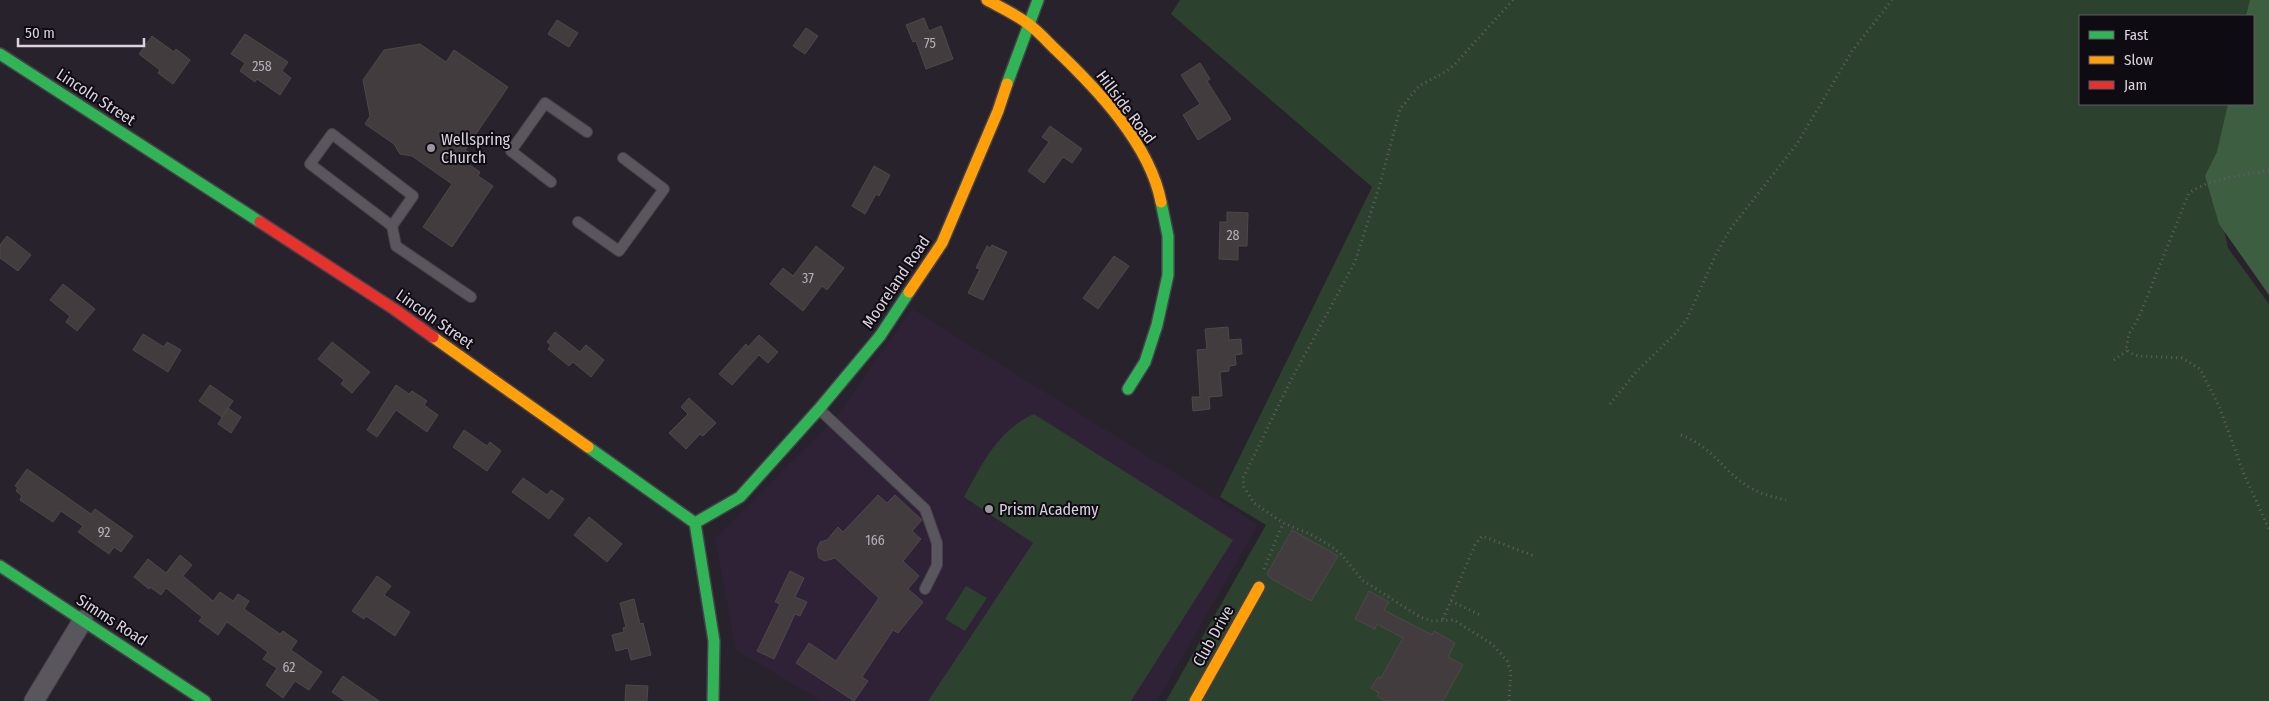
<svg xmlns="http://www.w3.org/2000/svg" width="2269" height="701" font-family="'Fira Sans Condensed',sans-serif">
<rect width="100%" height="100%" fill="#28222c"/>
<path fill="#2f2236" d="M912,309L1258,525L1157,701H821L736,650L715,539L833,421Z"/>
<path fill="#2d412f" d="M1180,0H2258L2253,16H2080V104H2232L2216,192L2228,248L2269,304V701H1166L1266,525L1220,497L1372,187L1171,14Z
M1034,414L1233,540L1131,701H928L1033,543L964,497C982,464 998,430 1034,414Z
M966,586L987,598L965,631L945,619Z"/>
<path fill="#3e5e42" d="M2250,0H2269V295L2219,224L2205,176L2217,152L2228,104H2253V16H2246Z"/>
<path fill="#423c3e" stroke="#4e484a" d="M924,18L929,31L941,26L953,59L926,69L916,41L913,42L906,25Z
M557,20L578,33L569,47L548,34Z
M806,28L818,36L805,54L793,46Z
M245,34L288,62L282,71L291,78L280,95L257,79L255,82L240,71L245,63L231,54Z
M152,36L174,52L176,49L190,60L173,84L158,73L160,70L139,54Z
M420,44L446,62L454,50L508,87L465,150L474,156L468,164L480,172L478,176L493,186L452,247L423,227L452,184L412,156L400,154L394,144L365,124L370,116L363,80L384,50Z
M1200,63L1210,79L1207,81L1231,119L1198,140L1183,115L1200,104L1181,75Z
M1050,126L1082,149L1072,163L1063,157L1044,183L1028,171L1049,142L1042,137Z
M874,166L890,175L879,196L876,194L865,214L852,206Z
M1227,212L1248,213L1247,246H1238V260L1219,259L1220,222H1227Z
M7,236L31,255L18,271L0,258V245Z
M992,245L1007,252L983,300L968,293L980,269L976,268L987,246L990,248Z
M816,246L844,268L827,290L822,286L803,311L770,284L783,268L793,276Z
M1114,256L1129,266L1098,309L1083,298Z
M63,284L95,309L77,331L66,322L70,316L50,300Z
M1228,327L1229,340L1241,339L1242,354L1235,355L1236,365L1229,366V371L1220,372L1222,396L1209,397L1210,409L1193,411L1192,397H1200L1197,350L1207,349L1205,329Z
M555,332L580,352L586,345L604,360L591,377L573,362L569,366L548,349L551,345L547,342Z
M143,334L164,347L167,342L181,350L168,372L133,350Z
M759,335L778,352L768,363L759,355L732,385L719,374L746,344L748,347Z
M332,342L370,372L352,393L341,384L344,380L318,359Z
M210,385L233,401L222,417L199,401Z
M396,385L409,394L412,391L427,401L424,405L438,415L427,432L396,410L377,437L367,430Z
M689,398L716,423L703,436L700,434L686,449L669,433L688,414L681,407Z
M228,408L241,417L231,433L218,424Z
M464,430L487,446L490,442L501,451L487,471L453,447Z
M27,469L91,514L95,509L133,536L121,552L114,547L109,554L78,532L83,526L61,511L53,522L20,500L22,496L16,491L18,488L15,486Z
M523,478L547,495L551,490L564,499L549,519L512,492Z
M878,495L887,503L895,495L922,520L912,531L921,539L903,561L919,576L908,589L923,602L898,633L893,630L862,677L868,681L854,701L796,663L809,643L836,661L879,598L835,558L825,561L819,558L817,549L820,542L827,540L838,527L843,532Z
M589,517L622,544L607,562L574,535Z
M1292,530L1338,556L1311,601L1272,579L1267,574Z
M180,555L192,565L183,576L213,601L220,592L233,601L238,594L249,601L244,609L280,634L283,631L297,641L291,650L322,672L309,690L295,681L283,698L266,685L277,668L263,659L268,652L227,622L218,635L199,621L202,617L166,588L161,595L150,587L149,589L134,577L148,559L166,573Z
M790,571L804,578L795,597L807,602L800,616L795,614L774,659L757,651L780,604L775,602Z
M377,576L391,586L384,595L410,612L395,636L366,616L364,619L352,611Z
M1369,591L1389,602L1384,610L1432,635L1434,631L1455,643L1448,657L1463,665L1443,701H1386L1377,696L1379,693L1371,688L1378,677L1381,678L1403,638L1377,624L1375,629L1355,619Z
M634,599L640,624L643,623L651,655L631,660L628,648L616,651L612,635L624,632L623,628L626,627L620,603Z
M343,676L379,701H345L332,692Z
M626,685L648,686L647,701H625Z"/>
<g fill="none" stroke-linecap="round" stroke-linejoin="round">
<g stroke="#454049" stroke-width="12">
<path id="lane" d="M551,182L511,151L545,103L587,132
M578,222L619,251L664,189L623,158
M392,226L413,196L332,134L310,164L392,226L396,246L471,297
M820,410L925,509L937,543V565L925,589"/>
</g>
<g stroke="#454049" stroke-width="21">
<path id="street" d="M34,701L83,620"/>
</g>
<g stroke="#454049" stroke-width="14">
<path id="fast" d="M0,54L260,222
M1007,84L1038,0
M1128,389L1145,362L1157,325L1168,275V236L1161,202
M588,447L695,523L714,641L713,701
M695,523L740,497L819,409L880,336L909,292
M0,566L205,701"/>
</g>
<g stroke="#454049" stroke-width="14">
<path id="slow" d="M987,0C1000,7 1015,14 1027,23C1037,30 1046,40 1055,49C1096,88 1150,144 1161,202
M909,292L942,243L998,111L1007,84
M433,337L588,447
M1195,701L1259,587"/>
</g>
<g stroke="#454049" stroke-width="14">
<path id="jam" d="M260,222L394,309L433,337"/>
</g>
<path stroke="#615e63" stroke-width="3" stroke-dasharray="1 4" stroke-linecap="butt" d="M2269,170C2243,176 2212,177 2189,193L2139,317L2129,334L2126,349L2130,353L2138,356L2182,358L2200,369L2219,406L2244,474L2269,529
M2114,360L2128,350
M1610,404L1636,372L1674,335L1687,319L1716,254L1731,228L1797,144L1852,51L1892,0
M1681,435C1715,448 1721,470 1749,487C1760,494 1773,497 1786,500
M1264,569L1283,523
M1451,601L1480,615
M1443,619L1475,545L1482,536L1534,556
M1509,701L1511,672L1507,661L1492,644L1454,620L1431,621L1420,617L1362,580L1342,555L1331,546L1310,534L1283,523L1254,503L1244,487L1243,478L1290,382L1355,262L1380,184L1400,109L1419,86L1447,71L1455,64L1513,0"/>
<use href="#lane" stroke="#5a565d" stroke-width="10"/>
<use href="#street" stroke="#5a565d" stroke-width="19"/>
<use href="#fast" stroke="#30b455" stroke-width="11"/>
<use href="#slow" stroke="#ff9f0a" stroke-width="11"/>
<use href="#jam" stroke="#e5322d" stroke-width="11"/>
</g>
<g fill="#9c96a1" stroke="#0f0b12" stroke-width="2">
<circle cx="431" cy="148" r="5"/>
<circle cx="989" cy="509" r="5"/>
</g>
<g text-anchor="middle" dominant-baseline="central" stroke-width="4" stroke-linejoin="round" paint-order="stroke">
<g font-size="14" fill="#b5aeb8">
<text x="930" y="43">75</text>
<text x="262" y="66">258</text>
<text x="1233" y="235">28</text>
<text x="808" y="278">37</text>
<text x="104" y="532">92</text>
<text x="875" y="540">166</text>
<text x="289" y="667">62</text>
</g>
<g font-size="16" fill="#dbd4e0" stroke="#0f0b12">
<text transform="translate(96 97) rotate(33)">Lincoln Street</text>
<text transform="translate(1126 107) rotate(53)">Hillside Road</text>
<text transform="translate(896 282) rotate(-56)">Mooreland Road</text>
<text transform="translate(435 319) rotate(35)">Lincoln Street</text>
<text transform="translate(112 620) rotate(33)">Simms Road</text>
<text transform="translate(1213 636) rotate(-61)">Club Drive</text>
</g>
<g font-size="16" fill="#dbd4e0" stroke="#0f0b12" text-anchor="start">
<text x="441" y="139">Wellspring<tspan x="441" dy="18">Church</tspan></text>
<text x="999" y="509">Prism Academy</text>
</g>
</g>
<rect x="2079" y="15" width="175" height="90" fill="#0f0b12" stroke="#615b64"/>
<rect x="2089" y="31" width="25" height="8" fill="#30b455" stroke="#615b64"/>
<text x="2124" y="40" font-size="15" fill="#dbd4e0">Fast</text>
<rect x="2089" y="56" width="25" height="8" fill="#ff9f0a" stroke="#615b64"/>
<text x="2124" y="65" font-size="15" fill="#dbd4e0">Slow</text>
<rect x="2089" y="81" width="25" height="8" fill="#e5322d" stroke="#615b64"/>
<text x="2124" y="90" font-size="15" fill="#dbd4e0">Jam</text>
<path d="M18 38v8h126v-8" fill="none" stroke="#dbd4e0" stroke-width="2.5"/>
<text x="25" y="38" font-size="15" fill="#dbd4e0" stroke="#0f0b12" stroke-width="4" paint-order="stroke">50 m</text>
</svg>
